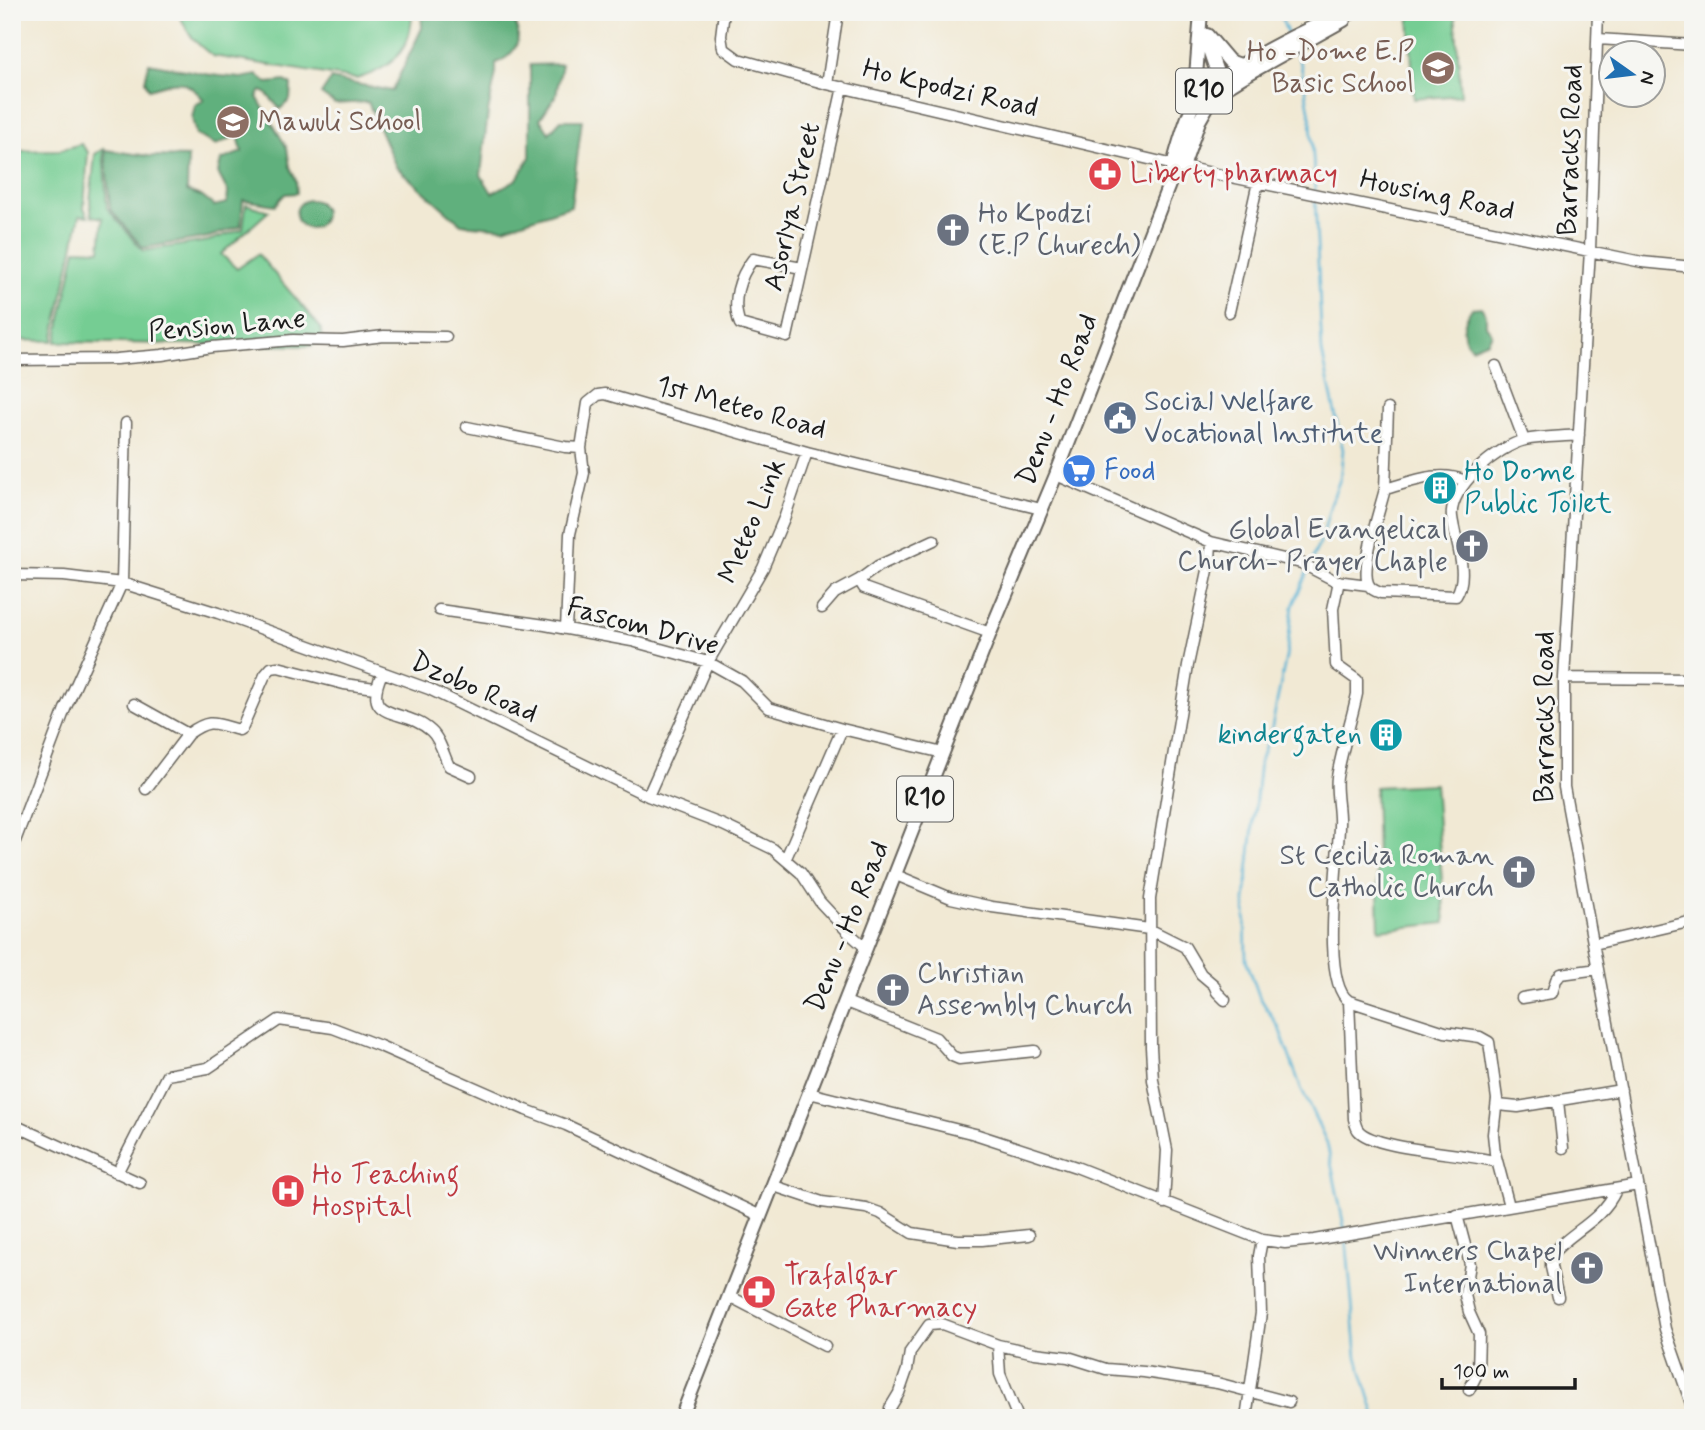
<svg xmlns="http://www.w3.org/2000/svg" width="1705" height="1430" font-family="Mynerve,sans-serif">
<rect width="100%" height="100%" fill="#f6f6f2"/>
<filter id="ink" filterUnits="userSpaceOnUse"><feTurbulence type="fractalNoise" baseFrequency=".0143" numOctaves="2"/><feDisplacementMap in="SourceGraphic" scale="14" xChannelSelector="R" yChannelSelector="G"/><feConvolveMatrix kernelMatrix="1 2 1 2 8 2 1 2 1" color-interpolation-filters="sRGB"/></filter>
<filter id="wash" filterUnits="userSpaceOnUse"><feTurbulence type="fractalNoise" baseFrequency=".00686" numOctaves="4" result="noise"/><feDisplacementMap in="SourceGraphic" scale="28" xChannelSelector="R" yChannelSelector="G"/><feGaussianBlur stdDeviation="1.57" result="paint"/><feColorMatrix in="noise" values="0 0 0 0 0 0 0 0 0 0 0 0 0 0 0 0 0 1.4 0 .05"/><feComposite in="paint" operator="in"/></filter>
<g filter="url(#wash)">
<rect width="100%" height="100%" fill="#f1e9d4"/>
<path fill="#75cd93" stroke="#487458" stroke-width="2" d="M179,12H412C412,51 391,69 356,79L213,56C196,44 186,33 179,12Z
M1455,12L1461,95L1414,99L1409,15Z
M81,144L88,152L84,208L88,216L80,215L53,341L12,340V151L60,150Z
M103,149L107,208L143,251L208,241L243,229L246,204L269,211L221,254L237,269L258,254L320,327L323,337L311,346L56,342L76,249L100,250L103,218L92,216L90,202L95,154Z
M1435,784L1445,923L1379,930L1375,787Z"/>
<path fill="#60b07d" stroke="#3e664c" stroke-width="2" d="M421,12H500V15L514,21C524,41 514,56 496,63V73L488,112L481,175L492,193L517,179L530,157V65L562,64L556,95L540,119L549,133L561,120H582L571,206L504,228L461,224L396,167L368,102L335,104L321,94L331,79L392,91L422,28Z
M149,63L211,75L241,78L257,75L268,83L285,81L291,84L290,100L280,109L266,93L261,91L257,97L287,148L290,167L296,180L297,193L285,194L275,205L243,200L241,226L209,237L143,248L110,209L105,150L149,156L188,157L187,191L201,196L214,206L227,203L228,192L218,173L221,160L242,152L238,135L216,145L196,135L192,118L195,105L204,100C184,76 176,81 149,89L145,81Z
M296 214a14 14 0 1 1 28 0a14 14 0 1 1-28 0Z
M1481,307L1486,314V325L1492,333L1488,341L1471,348C1459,335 1463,322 1472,308Z"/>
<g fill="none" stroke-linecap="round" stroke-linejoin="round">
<path stroke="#56b2d4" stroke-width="2.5" d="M1280,15L1288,35
M1295,50L1301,65L1311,121L1315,192
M1315,198L1322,352L1343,450L1340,479L1331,503L1323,534L1293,606L1286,657L1272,726L1260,761L1245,900L1246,959L1259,996L1279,1028L1301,1088L1327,1143L1345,1231
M1346,1237L1357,1357L1376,1418"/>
</g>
</g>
<g filter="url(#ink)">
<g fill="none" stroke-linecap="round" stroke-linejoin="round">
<g stroke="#67645c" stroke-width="13">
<path id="minor" d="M724,12L721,36L723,48L738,59L827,84L1183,167L1642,262L1693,267
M1598,12L1590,250L1564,678V787L1665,1329L1693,1409
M1598,39L1693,45
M827,84L838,12
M802,268L753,259C739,277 731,302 740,324L787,337L843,87
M1229,312L1258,182
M12,360L116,359L162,355L212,347L293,340L343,341L384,336L446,337
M1496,366L1524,440
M467,427L565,447L581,448L588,403L598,395L605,394L807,452L1041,509
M1056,475L1211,542L1210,561L1188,665L1150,899L1151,1047L1153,1080L1167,1150L1164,1203
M1465,481C1440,469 1411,482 1385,489C1380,509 1361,565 1368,583C1370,589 1375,591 1381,593L1456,596C1470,575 1455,541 1452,517C1448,488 1498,446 1525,440C1542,436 1561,437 1579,435
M1385,489L1388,409
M934,540L878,566L859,580L864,588L990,633
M1211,542L1301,563L1336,581L1368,585
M12,575L64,576L122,583L218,613L429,689L648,796L723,825L773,849L801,873L820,902L849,933L866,948
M1339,581L1333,609L1336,665L1357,680V694C1351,722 1342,749 1337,777C1335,792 1340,810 1339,825C1339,860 1320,982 1349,1001L1445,1032L1480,1037L1489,1042L1497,1099L1493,1134L1495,1153L1509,1206
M822,608L835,593L859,580
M439,610L545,625L632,641L708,662L742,681L769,708L842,729L943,753
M566,629L570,534L584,473L581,448
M382,673C360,724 404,706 431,731C440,739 444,756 449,766L471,776
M1564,678L1693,679
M134,704L188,734C210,718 214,723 239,730L242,728L265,675L271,668L278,667L344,684L375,688
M146,789L188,734
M648,796L708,662L763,568L785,516L807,452
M12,849L65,709L122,583L126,423
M786,858L842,729
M896,875L951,898L992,907L1149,929L1185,947L1201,974L1214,985L1217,992L1225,1000
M1594,944L1693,921
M1522,998L1552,993L1556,980L1561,974L1598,969
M1349,1001L1354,1119C1355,1123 1356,1127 1358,1130C1373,1150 1470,1153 1497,1162
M846,1002L936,1038L952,1056L959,1059L1035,1051
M809,1093L975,1134L1076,1167L1262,1240L1285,1243L1314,1240L1638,1185
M1558,1101L1563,1148
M1498,1105L1518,1107L1621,1090
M12,1124L140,1183
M117,1173L167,1075L208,1068L279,1020L333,1028L380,1046L526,1110L566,1125L761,1216
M774,1186L822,1202L866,1208L880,1213L912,1233L958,1240H982L1029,1235
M1457,1215L1470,1264L1465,1295L1469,1312L1479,1334L1478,1372L1469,1390
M729,1296L825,1346
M1558,1297L1551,1267V1255C1571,1231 1602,1221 1616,1190
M998,1345L1000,1374L1018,1418
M890,1418V1408L899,1393L907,1370L910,1352L929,1325L942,1324L998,1345L1035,1353L1068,1357L1106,1369L1144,1372L1217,1383L1289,1402
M1246,1418L1261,1313L1259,1256L1262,1240"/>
</g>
<g stroke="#67645c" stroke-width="16">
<path id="major" d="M1204,35L1221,84
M1207,35L1229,61L1243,66
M1194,102L1201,12
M1170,181L1183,167L1199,121L1211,100L1223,89L1244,76L1344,20
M681,1418L990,633L1056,475L1170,182C1172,164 1187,114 1196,100C1211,77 1324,17 1351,13"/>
</g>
<use href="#minor" stroke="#fff" stroke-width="10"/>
<use href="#major" stroke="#fff" stroke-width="12"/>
</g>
</g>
<defs>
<g id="school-disc" transform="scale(1.75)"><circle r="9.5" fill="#8d6e63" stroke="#f6f6f2"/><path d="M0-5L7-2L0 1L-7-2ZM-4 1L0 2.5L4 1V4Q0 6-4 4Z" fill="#fff"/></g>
<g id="pharmacy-disc" transform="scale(1.75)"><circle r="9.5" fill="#e0444e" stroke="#f6f6f2"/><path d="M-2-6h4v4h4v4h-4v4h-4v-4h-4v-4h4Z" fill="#fff"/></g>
<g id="church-disc" transform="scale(1.75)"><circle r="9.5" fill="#6b7280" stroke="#f6f6f2"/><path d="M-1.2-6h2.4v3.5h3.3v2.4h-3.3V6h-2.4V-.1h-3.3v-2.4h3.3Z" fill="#fff"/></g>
<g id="civic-disc" transform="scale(1.75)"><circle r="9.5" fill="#5c6f8a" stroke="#f6f6f2"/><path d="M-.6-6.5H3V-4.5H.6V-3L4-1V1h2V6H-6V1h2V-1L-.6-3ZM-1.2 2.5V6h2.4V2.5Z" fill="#fff"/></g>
<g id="supermarket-disc" transform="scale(1.75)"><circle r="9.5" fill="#3f7fe0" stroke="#f6f6f2"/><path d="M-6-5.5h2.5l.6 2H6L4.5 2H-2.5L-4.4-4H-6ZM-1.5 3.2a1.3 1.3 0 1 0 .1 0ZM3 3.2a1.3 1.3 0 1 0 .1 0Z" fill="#fff"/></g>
<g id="building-disc" transform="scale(1.75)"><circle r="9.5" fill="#0f9aa8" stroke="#f6f6f2"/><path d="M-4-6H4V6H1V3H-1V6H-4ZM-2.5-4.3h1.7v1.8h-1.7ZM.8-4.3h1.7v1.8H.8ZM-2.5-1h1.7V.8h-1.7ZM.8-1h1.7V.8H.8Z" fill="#fff"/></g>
<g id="hospital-disc" transform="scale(1.75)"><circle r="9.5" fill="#e0444e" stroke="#f6f6f2"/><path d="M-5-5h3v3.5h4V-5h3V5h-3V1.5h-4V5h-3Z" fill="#fff"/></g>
</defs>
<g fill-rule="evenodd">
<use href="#school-disc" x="1438" y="68"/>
<use href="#school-disc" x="233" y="122"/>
<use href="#pharmacy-disc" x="1105" y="174"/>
<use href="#church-disc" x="953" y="230"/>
<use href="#civic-disc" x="1120" y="418"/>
<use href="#supermarket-disc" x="1079" y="471"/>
<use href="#building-disc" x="1440" y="488"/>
<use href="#church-disc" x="1472" y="546"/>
<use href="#building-disc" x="1386" y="735"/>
<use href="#church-disc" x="1519" y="872"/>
<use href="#church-disc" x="893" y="990"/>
<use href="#hospital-disc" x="288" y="1191"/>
<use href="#church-disc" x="1587" y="1268"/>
<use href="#pharmacy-disc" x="759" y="1292"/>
</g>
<g text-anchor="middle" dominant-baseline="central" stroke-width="6" stroke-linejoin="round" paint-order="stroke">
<g fill="#f6f6f2" stroke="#5d5d5c" stroke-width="2">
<rect x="1176" y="68.5" width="56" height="45" rx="5"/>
<rect x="897" y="776.5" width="56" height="45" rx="5"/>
</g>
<g font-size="26" font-weight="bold" fill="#1c1c1c">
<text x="1204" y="91">R10</text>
<text x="925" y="799">R10</text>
</g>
<g font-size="28" fill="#785e54" stroke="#f6f6f2" text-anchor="end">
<text x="1414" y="52">Ho -Dome E.P<tspan x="1414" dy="32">Basic School</tspan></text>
<text x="258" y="122" text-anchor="start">Mawuli School</text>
</g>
<g font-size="28" fill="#1c1c1c" stroke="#f6f6f2">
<text transform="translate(950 89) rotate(13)">Ho Kpodzi Road</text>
<text transform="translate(1571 150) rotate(-88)">Barracks Road</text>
<text transform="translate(1437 196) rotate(12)">Housing Road</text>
<text transform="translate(793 207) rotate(-77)">Asorlya Street</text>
<text transform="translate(227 326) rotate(-5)">Pension Lane</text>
<text transform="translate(1058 400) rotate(-69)">Denu - Ho Road</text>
<text transform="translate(741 408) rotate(15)">1st Meteo Road</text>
<text transform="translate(753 521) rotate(-67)">Meteo Link</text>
<text transform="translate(643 627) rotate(15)">Fascom Drive</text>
<text transform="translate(474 688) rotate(24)">Dzobo Road</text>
<text transform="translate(1545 717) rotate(-90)">Barracks Road</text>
<text transform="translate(848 927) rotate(-68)">Denu - Ho Road</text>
</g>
<g font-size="28" fill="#be3a42" stroke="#f6f6f2" text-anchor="start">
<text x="1130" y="174">Liberty pharmacy</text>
<text x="312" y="1175">Ho Teaching<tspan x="312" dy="32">Hospital</tspan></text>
<text x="784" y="1276">Trafalgar<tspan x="784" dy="32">Gate Pharmacy</tspan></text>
</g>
<g font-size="28" fill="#5b616d" stroke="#f6f6f2" text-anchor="end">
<text x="978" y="214" text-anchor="start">Ho Kpodzi<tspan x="978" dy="32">(E.P Churech)</tspan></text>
<text x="1448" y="530">Global Evangelical<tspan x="1448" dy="32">Church- Prayer Chaple</tspan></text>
<text x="1494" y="856">St Cecilia Roman<tspan x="1494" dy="32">Catholic Church</tspan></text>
<text x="917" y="974" text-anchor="start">Christian<tspan x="917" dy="32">Assembly Church</tspan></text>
<text x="1562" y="1252">Winners Chapel<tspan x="1562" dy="32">International</tspan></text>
</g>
<g font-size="28" fill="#4e5e75" stroke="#f6f6f2" text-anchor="start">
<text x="1144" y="402">Social Welfare<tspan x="1144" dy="32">Vocational Institute</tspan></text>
</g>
<g font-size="28" fill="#366cbe" stroke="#f6f6f2" text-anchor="start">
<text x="1104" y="471">Food</text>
</g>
<g font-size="28" fill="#0d838f" stroke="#f6f6f2" text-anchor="start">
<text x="1464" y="472">Ho Dome<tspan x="1464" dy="32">Public Toilet</tspan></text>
<text x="1362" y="735" text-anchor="end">kindergaten</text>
</g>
</g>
<rect width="1705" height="1430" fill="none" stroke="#f6f6f2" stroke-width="42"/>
<g transform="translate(1632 74) rotate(104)"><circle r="33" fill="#f6f6f2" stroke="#9f9f9c" stroke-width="2"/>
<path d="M0-5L12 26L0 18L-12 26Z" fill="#1f6fb2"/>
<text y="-10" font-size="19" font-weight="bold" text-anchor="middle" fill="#1c1c1c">N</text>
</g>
<path d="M1442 1378v10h133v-10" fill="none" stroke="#1c1c1c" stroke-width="3.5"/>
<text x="1453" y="1378" font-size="21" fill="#1c1c1c" stroke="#f6f6f2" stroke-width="5" paint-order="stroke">100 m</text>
</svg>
